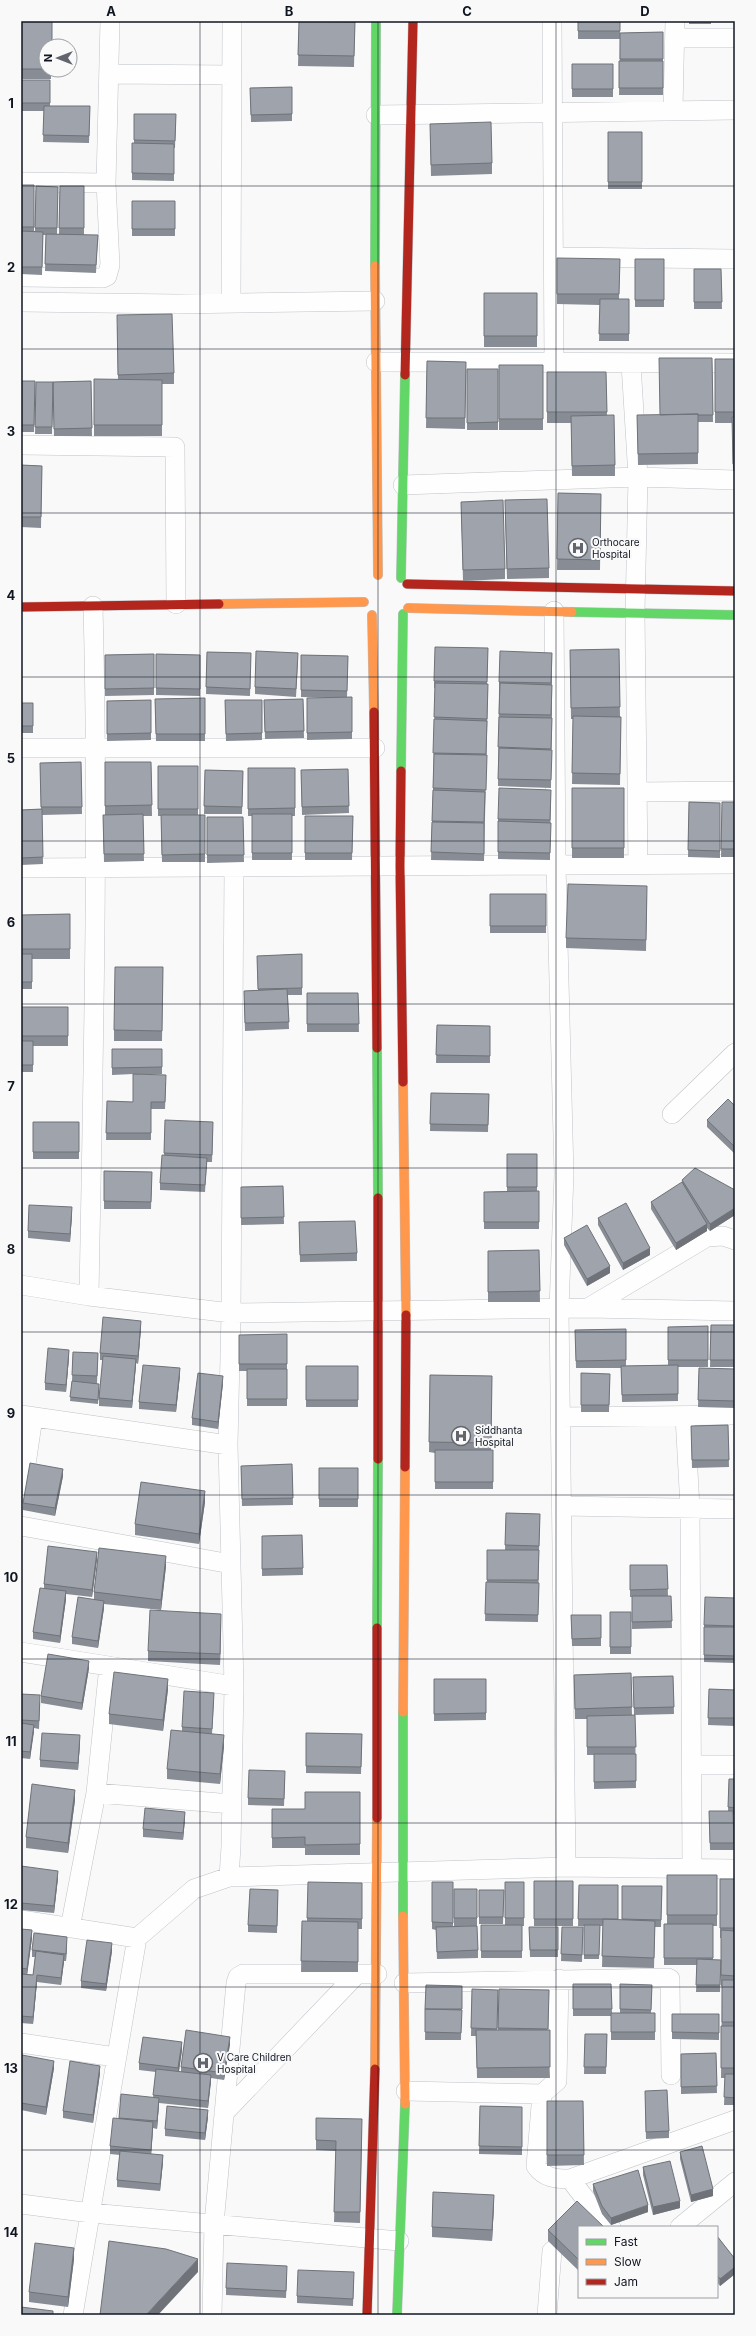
<svg xmlns="http://www.w3.org/2000/svg" width="756" height="2336" font-family="Inter,sans-serif">
<rect width="100%" height="100%" fill="#f9f9f9"/>
<g fill="none" stroke-linecap="round" stroke-linejoin="round">
<g stroke="#bfc3c8" stroke-width="20">
<path id="street" d="M552,21L554,363
M675,38H735
M109,74L232,75
M673,109L675,21
M376,115L735,110
M21,182L106,183
M554,257L735,259
M21,277L103,278L107,276L110,265L106,183L110,21
M21,302L177,304L375,301
M231,303L232,21
M376,362L735,363
M631,364L638,477L635,613L638,865
M21,445L175,447L176,604
M403,485L638,477L735,480
M554,611L556,865L564,1174L559,1309L566,1867
M21,748H375
M637,792L735,791
M21,868L735,864
M672,1114L735,1053
M21,1285L89,1296L231,1313L588,1308L735,1311
M89,1296C93,1066 99,836 93,606
M588,1308L707,1237L723,1236L735,1240
M21,1415L228,1445
M685,1416L690,1508L692,1868
M561,1417L735,1415
M21,1498L33,1417
M562,1506L735,1509
M21,1526L231,1564
M21,1652L234,1686
M691,1765H735
M96,1793L232,1804
M229,1877L231,1847L234,1686L228,1445L231,1313L234,868
M21,1920L137,1938L194,1889L229,1877L566,1867L735,1869
M70,1928L96,1793L109,1666
M404,1983L668,1978L670,1979L671,2075
M21,2043L115,2057
M406,2091L542,2094L557,2081L559,1979
M542,2094L536,2166C544,2178 556,2179 570,2179L735,2120
M224,2113L357,1974
M570,2179L601,2219L611,2227
M21,2204L91,2213L399,2241
M680,2227L735,2182
M73,2315L137,1938
M212,2315L214,2224L236,1983L238,1977L243,1974H377
M547,2315L552,2251"/>
</g>
<g stroke="#bfc3c8" stroke-width="10">
<path id="fast" d="M375,266L376,21
M401,578L405,375
M572,612L735,615
M401,771L403,614
M377,1048L378,1198
M377,1628L378,1459
M403,1916V1712
M397,2315L405,2104"/>
</g>
<g stroke="#bfc3c8" stroke-width="10">
<path id="slow" d="M375,266L378,575
M219,604L364,602
M408,608L572,612
M372,615L374,712
M403,1082L406,1315
M403,1712L405,1467
M403,1916L405,2104
M375,2069L377,1818"/>
</g>
<g stroke="#bfc3c8" stroke-width="10">
<path id="jam" d="M405,375L413,21
M407,584L735,591
M21,607L219,604
M374,712L377,1048
M401,771L400,866L403,1082
M378,1459V1198
M405,1467L406,1315
M377,1818V1628
M367,2315L375,2069"/>
</g>
<use href="#street" stroke="#fefefe" stroke-width="19"/>
<use href="#fast" stroke="#63d668" stroke-width="9"/>
<use href="#slow" stroke="#ff974d" stroke-width="9"/>
<use href="#jam" stroke="#b3261e" stroke-width="9"/>
</g>
<path fill="#888c94" d="M21,21L46,46V70H51V79H21Z
M299,21L355,22L354,67L298,66Z
M578,21H620V33L663,32V95H619L620,39H578Z
M689,21H711V24H689Z
M572,64H613V97H572Z
M21,80H50V106H90L89,143L43,142L44,111H21Z
M292,87V121L251,122L250,88Z
M134,114H176L175,148H174V181L132,180V143H134Z
M608,132H642V189H608Z
M430,134L492,163V174L431,176Z
M21,185H34V231H35L36,186L58,187L57,234H59L60,186H84V235H98L96,273L45,271L46,235H43L42,275L21,274Z
M132,201H175V236H132Z
M620,259L619,299H629V341H599L600,305L557,304V294Z
M635,259H664V307H635Z
M694,269H721L722,309H694Z
M484,293H537V347H484Z
M117,326L174,373V384H162V436H94V379L118,380Z
M712,358L713,422H698V464L638,465L637,415H660Z
M715,359H735V471H733L732,423H715Z
M427,361L466,362L465,429L426,428Z
M499,365H543V430H499Z
M467,369H498V430H467Z
M547,372H606L607,415L615,465V476H572L571,423H547Z
M21,381H35L34,432H21Z
M91,381L92,436H54L53,382Z
M36,382H53L52,434H35Z
M21,465L42,466L41,528L21,527Z
M558,493L601,494L600,570H557Z
M461,502L505,569V579L463,581Z
M505,511L549,568V578L507,579Z
M488,648L487,684L488,692L484,861L431,860L432,821L433,790L435,688H434V681Z
M619,649L620,717H621L620,785L572,784L573,719H571L570,650Z
M207,652L251,653L250,696L206,694Z
M552,653V718L551,788L498,786L499,689V682Z
M154,654V695L105,696V655Z
M156,654L200,655V696L156,695Z
M301,655L348,656L347,697H352V739L307,740V698H337L301,697Z
M298,661L296,697L255,694V687Z
M205,698V741H156L155,699Z
M303,699L304,738L265,739L264,700Z
M151,700V740L107,741V701Z
M225,700H262V740L226,741Z
M21,703H33V733H21Z
M81,762L82,814L42,815L43,864L21,865V810L41,809L40,763Z
M105,762H151L152,816H143L144,861L104,862L103,815H105Z
M158,766H198V815H205V862H162L161,816H158Z
M248,768H295V816H292V860H252V816H248Z
M348,769L349,813L302,815L301,770Z
M205,770L243,771L242,814H204Z
M572,788H624V858H572Z
M551,790L550,860L498,859V819Z
M689,802L720,803V858L688,857Z
M722,802H735V857H721Z
M305,816H353L352,860H305Z
M207,817H243L244,862L207,863Z
M490,894H546V933H490Z
M647,896L646,951L566,948V938Z
M70,914V959H32V989H21V915Z
M302,954V995H288L289,1029L245,1031L244,991L258,990L257,956Z
M163,967L162,1041H114V1030Z
M307,993H358L359,1032H307Z
M21,1007H68V1046H33V1072H21Z
M437,1025L490,1026V1063H436Z
M112,1049H162V1074H139L166,1083L165,1109H151V1140H106L107,1101L133,1102V1074L112,1075Z
M431,1093L489,1094L488,1132L430,1131Z
M735,1106V1154L707,1127V1120Z
M165,1120L213,1129L212,1162H207L205,1192L160,1190V1183L164,1156Z
M33,1122H79V1159H33Z
M507,1154H537V1191H539V1229H484V1192L507,1191Z
M104,1171L152,1172L151,1209H104Z
M682,1180L735,1190V1215L710,1231L707,1228V1231L676,1250L651,1209V1202L682,1183Z
M283,1186L284,1224L241,1225V1187Z
M72,1215L70,1242L28,1238V1231Z
M598,1218L650,1255L623,1270L598,1225Z
M299,1222L357,1253V1261L300,1262Z
M564,1238L610,1273L587,1286L564,1245Z
M539,1250L540,1302H488V1251Z
M711,1325H735V1367H710Z
M708,1326V1367H678V1401L622,1402L621,1368H576L575,1330L626,1329V1366L668,1365V1327Z
M141,1328L138,1364L136,1363L132,1408L99,1406V1398L103,1360H100V1353Z
M287,1334V1406H247V1371H239V1335Z
M73,1352L98,1353L97,1384L99,1388L98,1404L70,1401L72,1381Z
M69,1357L66,1392L45,1390V1383Z
M306,1366H358V1407H306Z
M699,1368L735,1369V1408L698,1407Z
M581,1373L610,1374L609,1412H581Z
M180,1375L176,1412L139,1409V1402Z
M430,1375L492,1376L491,1450H493V1489H435V1453L429,1452Z
M223,1383L218,1429L192,1425V1418Z
M728,1425L729,1467L692,1468L691,1426Z
M292,1464L293,1505L242,1506L241,1466Z
M319,1468H358V1507H319Z
M63,1476L55,1516L23,1510V1503Z
M205,1502L199,1544L135,1535V1524Z
M506,1513L540,1514L539,1553L538,1622L485,1621L486,1582H487V1550H505Z
M302,1535L303,1575L262,1576V1536Z
M97,1559L92,1597L66,1594V1599L60,1643L33,1639V1632L44,1589V1584Z
M630,1565H667L668,1596H671L672,1628L632,1629V1597H630Z
M166,1566L161,1610L104,1604V1608L98,1648L72,1644V1637L94,1599V1592Z
M735,1598V1663L704,1662V1625Z
M610,1612H631V1654H610Z
M571,1615H601V1646H572Z
M221,1624L220,1665L148,1661V1651Z
M89,1668L82,1710L41,1703V1696Z
M631,1673L632,1716L635,1715L636,1788L594,1789V1755H587V1719H575L574,1675Z
M673,1676L674,1714L634,1715L633,1677Z
M434,1679H486V1720L434,1721Z
M168,1689L163,1731L109,1724V1714Z
M709,1689L735,1690V1726L708,1725Z
M21,1694L40,1703L39,1729L34,1728L30,1759L21,1758Z
M214,1700L212,1734L224,1746L220,1784L167,1779V1769L182,1731V1727Z
M306,1733L362,1734L361,1774L306,1773Z
M80,1743L78,1770L40,1767V1760Z
M285,1778L284,1806L248,1805V1798Z
M729,1779H735V1815H733L734,1850H710L709,1811H728Z
M360,1792V1855H305V1848H272V1809H305Z
M75,1800L68,1853L26,1848V1837Z
M185,1819L183,1840L143,1837V1829Z
M21,1866L58,1878L54,1913L21,1910Z
M667,1875H717V1926H713V1960H721L720,1992H696L697,1965H664V1924H667Z
M720,1879H735V2105H724L725,2078H721L722,1986H721V1938H720Z
M534,1881H573V1926H534Z
M432,1882H453V1926L478,1950V1958L437,1959L436,1930L432,1929Z
M505,1882H524V1926H522V1958H481V1925H505Z
M362,1883V1929H358V1972H301L302,1921H307V1918Z
M579,1885L618,1920H622L662,1886L661,1927H655L654,1968L602,1967L603,1926H600L599,1959H584V1926H578Z
M454,1889H477V1926H454Z
M479,1890H504L503,1924H479Z
M278,1897L277,1933L248,1932V1925Z
M529,1927H558V1957H530Z
M562,1927H583L582,1962L561,1961Z
M21,1929L32,1938L27,1974L33,1975L35,1957H32V1950L67,1944L66,1961H64L61,1985L37,1982L33,2024L21,2023Z
M112,1951L106,1991L81,1988V1981Z
M573,1984H611L612,2013H620V1984L652,1985L651,2013H655V2040H611V2016H573Z
M426,1985L462,1986L461,2040H425Z
M472,1989L498,1990L497,2030H498L499,1989L548,2030L550,2078H477L476,2036H471Z
M672,2014H719V2040L672,2039Z
M585,2034H607L606,2074H584Z
M230,2044L224,2080L211,2078L208,2108L159,2103L157,2129L153,2128L151,2154L163,2162L160,2191L117,2187V2180L120,2155L110,2154V2146L119,2119L121,2094L153,2098L156,2072L139,2070V2063L182,2050L179,2072H181V2067Z
M716,2053L717,2093L681,2094V2054Z
M21,2062L54,2068L46,2115L21,2110Z
M100,2073L93,2123L63,2118V2111Z
M645,2091L669,2131V2138L646,2139Z
M547,2101H583L584,2165L547,2166Z
M480,2106L522,2107V2155L479,2154Z
M208,2117L205,2140L165,2136V2129Z
M316,2118L362,2130L360,2223L334,2222L336,2151L316,2150Z
M680,2152L713,2196L691,2202L680,2159Z
M643,2167L680,2208L653,2215L643,2175Z
M593,2184L648,2212L611,2225L602,2214L593,2191Z
M494,2205L492,2241L432,2237V2227Z
M579,2227V2271L548,2241V2230Z
M717,2236L735,2259V2274L720,2286L717,2282Z
M74,2259L68,2307L29,2302V2292Z
M287,2273L286,2298L226,2295V2288Z
M354,2279L353,2306L297,2303V2296Z"/>
<path fill="#6f7278" d="M72,1207V1215L70,1242V1234Z
M735,1208V1215L710,1231V1224Z
M707,1224V1231L676,1250V1243Z
M650,1248V1255L623,1270V1263Z
M610,1266V1273L587,1286V1279Z
M141,1321V1328L138,1364V1356Z
M69,1350V1357L66,1392V1385Z
M136,1359V1366L132,1408V1401Z
M180,1368V1375L176,1412V1405Z
M223,1376V1383L218,1429V1422Z
M63,1469V1476L55,1516V1508Z
M205,1491V1502L199,1544V1534Z
M97,1552V1559L92,1597V1590Z
M166,1556V1566L161,1610V1600Z
M66,1591V1599L60,1643V1636Z
M104,1601V1608L98,1648V1641Z
M221,1614V1624L220,1665V1654Z
M89,1661V1668L82,1710V1703Z
M168,1679V1689L163,1731V1720Z
M34,1725V1732L30,1759V1752Z
M80,1735V1743L78,1770V1763Z
M224,1735V1746L220,1784V1774Z
M75,1790V1800L68,1853V1843Z
M185,1812V1819L183,1840V1833Z
M58,1871V1878L54,1913V1906Z
M32,1930V1938L27,1976V1969Z
M67,1937V1944L66,1961V1954Z
M112,1943V1951L106,1991V1984Z
M64,1955V1962L61,1985V1978Z
M37,1975V1982L33,2024V2017Z
M230,2037V2044L224,2080V2073Z
M182,2042V2050L178,2076V2068Z
M54,2061V2068L46,2115V2107Z
M100,2066V2073L93,2123V2115Z
M211,2075V2082L208,2108V2101Z
M159,2098V2105L157,2129V2121Z
M208,2110V2117L205,2140V2133Z
M153,2122V2129L151,2157V2150Z
M163,2155V2162L160,2191V2184Z
M713,2189V2196L691,2202V2195Z
M494,2195V2205L492,2241V2230Z
M680,2201V2208L653,2215V2207Z
M648,2205V2212L611,2225V2218Z
M74,2248V2259L68,2307V2297Z
M198,2259V2272L158,2315H146Z
M735,2267V2274L720,2286V2279Z"/>
<path fill="#9ea3ac" stroke="#6f7278" d="M21,21H52V46H46V69H21Z
M299,21L355,22L354,56L298,55Z
M578,21H620V31H578Z
M663,32V59H620V33Z
M619,61H663V88H619Z
M572,64H613V89H572Z
M21,80H50V103H21Z
M292,87V114L251,115L250,88Z
M44,106H90L89,136L43,135Z
M134,114H176L175,141L134,140Z
M491,122L492,163L431,165L430,124Z
M608,132H642V182H608Z
M132,143L174,144V174L132,173Z
M21,185H34V227H21Z
M36,186L58,187L57,228H35Z
M60,186H84V228H59Z
M132,201H175V229H132Z
M21,231L43,232L42,267H21Z
M46,234L98,235L96,265L45,264Z
M557,258L620,259L619,294H557Z
M635,259H664V300H635Z
M694,269H721L722,302H694Z
M484,293H537V336H484Z
M600,299H629V334H599Z
M172,314L174,373L118,375L117,315Z
M659,358H712L713,415H698V414L660,415Z
M715,359H735V412H715Z
M427,361L466,362L465,418H426Z
M499,365H543V419H499Z
M467,369H498V422L467,423Z
M547,372H606L607,412H547Z
M94,379L162,380V425H94Z
M21,381H35L34,425H21Z
M91,381L92,428L54,429L53,382Z
M36,382H53L52,427H35Z
M698,414V453L638,454L637,415Z
M614,415L615,465L572,466L571,416Z
M732,417H735V464H733Z
M21,465L42,466L41,517H21Z
M558,493L601,494L600,560L557,559Z
M547,499L549,568L507,569L505,500Z
M503,500L505,569L463,570L461,502Z
M435,647L488,648L487,682L434,681Z
M619,649L620,707L571,708L570,650Z
M256,651L298,653L296,689L255,687Z
M500,651L552,653L551,683L499,682Z
M207,652L251,653L250,689L206,687Z
M154,654V688L105,689V655Z
M156,654L200,655V689L156,688Z
M301,655L348,656L347,691L301,690Z
M435,683L488,684L487,719L434,717Z
M500,683L552,685L551,715L499,714Z
M352,697V732L307,733V698Z
M205,698V734H156L155,699Z
M303,699L304,731L265,732L264,700Z
M151,700V733L107,734V701Z
M225,700H262V733L226,734Z
M21,703H33V726H21Z
M573,716L621,717L620,774L572,773Z
M499,717L552,718L551,749L498,747Z
M434,719L487,721L486,754L433,753Z
M499,748L552,750L551,780L498,779Z
M434,754L487,755L486,790L433,788Z
M81,762L82,807H41L40,763Z
M105,762H151L152,805L105,806Z
M158,766H198V809H158Z
M248,768H295V808L248,809Z
M348,769L349,806L302,807L301,770Z
M205,770L243,771L242,807L204,806Z
M499,788L551,790L550,820L498,819Z
M572,788H624V848H572Z
M433,790L485,792L484,822L432,821Z
M689,802L720,803V851L688,850Z
M722,802H735V849H721Z
M42,809L43,857L21,858V810Z
M143,814L144,854H104L103,815Z
M252,814H292V853H252Z
M161,815H205V854L162,855Z
M305,816H353L352,853H305Z
M207,817H243L244,855H207Z
M498,821L551,823L550,853L498,852Z
M432,822L484,823V854L431,852Z
M568,884L647,886L646,940L566,938Z
M490,894H546V926H490Z
M70,914V949H21V915Z
M21,954H32V982H21Z
M302,954V988L258,989L257,956Z
M115,967H163L162,1031L114,1030Z
M287,989L289,1022L245,1023L244,991Z
M307,993H358L359,1024H307Z
M21,1007H68V1036H21Z
M437,1025L490,1026V1056L436,1055Z
M21,1041H33V1065H21Z
M112,1049H162V1067L112,1068Z
M133,1074L166,1075L165,1102H151V1133H106L107,1101L133,1102Z
M431,1093L489,1094L488,1125L430,1124Z
M728,1099L735,1106V1147L707,1120Z
M165,1120L213,1122L212,1155L164,1153Z
M33,1122H79V1152H33Z
M507,1154H537V1187H507Z
M162,1155L207,1158L205,1185L160,1183Z
M695,1168L735,1190V1208L710,1224L682,1180Z
M104,1171L152,1172L151,1202L104,1201Z
M682,1182L707,1224L676,1243L651,1202Z
M283,1186L284,1217L241,1218V1187Z
M539,1191V1222H484V1192Z
M626,1203L650,1248L623,1263L598,1218Z
M29,1205L72,1207L70,1234L28,1231Z
M355,1221L357,1253L300,1255L299,1222Z
M587,1225L610,1266L587,1279L564,1238Z
M539,1250L540,1291L488,1292V1251Z
M103,1317L141,1321L138,1356L100,1353Z
M711,1325H735V1360H710Z
M708,1326V1360H668V1327Z
M626,1329V1360L576,1361L575,1330Z
M287,1334V1364H239V1335Z
M48,1348L69,1350L66,1385L45,1383Z
M73,1352L98,1353L97,1376L72,1375Z
M103,1356L136,1359L132,1401L99,1398Z
M143,1365L180,1368L176,1405L139,1402Z
M678,1365V1394L622,1395L621,1366Z
M306,1366H358V1400H306Z
M699,1368L735,1369V1401L698,1400Z
M247,1369H287V1399H247Z
M198,1373L223,1376L218,1422L192,1418Z
M581,1373L610,1374L609,1405H581Z
M430,1375L492,1376L491,1443L429,1442Z
M72,1381L99,1384L98,1400L70,1397Z
M728,1425L729,1460H692L691,1426Z
M435,1450H493V1482H435Z
M30,1463L63,1469L55,1508L23,1503Z
M292,1464L293,1498L242,1499L241,1466Z
M319,1468H358V1499H319Z
M141,1482L205,1491L199,1534L135,1524Z
M506,1513L540,1514L539,1546L505,1545Z
M302,1535L303,1568L262,1569V1536Z
M48,1546L97,1552L92,1590L44,1584Z
M99,1548L166,1556L161,1600L94,1592Z
M487,1550H539L538,1580H487Z
M630,1565H667L668,1589L630,1590Z
M486,1582L539,1583L538,1615L485,1614Z
M40,1588L66,1591L60,1636L33,1632Z
M632,1596H671L672,1621L632,1622Z
M78,1597L104,1601L98,1641L72,1637Z
M705,1597L735,1598V1626L704,1625Z
M150,1610L221,1614L220,1654L148,1651Z
M610,1612H631V1647H610Z
M571,1615H601V1638L572,1639Z
M704,1627H735V1656L704,1655Z
M48,1654L89,1661L82,1703L41,1696Z
M114,1672L168,1679L163,1720L109,1714Z
M631,1673L632,1707L575,1709L574,1675Z
M673,1676L674,1707L634,1708L633,1677Z
M434,1679H486V1713L434,1714Z
M709,1689L735,1690V1718H708Z
M184,1691L214,1693L212,1729L182,1727Z
M21,1694L40,1695L39,1721L21,1720Z
M635,1715L636,1747H587V1716Z
M21,1723L34,1725L30,1752L21,1751Z
M171,1730L224,1735L220,1774L167,1769Z
M42,1733L80,1735L78,1763L40,1760Z
M306,1733L362,1734L361,1767L306,1766Z
M594,1754H636V1781L594,1782Z
M249,1770L285,1771L284,1799L248,1798Z
M729,1779H735V1808L728,1807Z
M32,1784L75,1790L68,1843L26,1837Z
M305,1792H360V1844L305,1845V1837L272,1838V1809H305Z
M145,1808L185,1812L183,1833L143,1829Z
M709,1811H733L734,1843H710Z
M21,1866L58,1871L54,1906L21,1903Z
M667,1875H717V1915H667Z
M720,1879H735V1928H720Z
M534,1881H573V1919H534Z
M308,1882L362,1883V1919L307,1918Z
M432,1882H453V1923L432,1922Z
M505,1882H524V1918H505Z
M579,1885H618V1919H578Z
M622,1886H662L661,1920L622,1919Z
M250,1889L278,1890L277,1926L248,1925Z
M454,1889H477V1918H454Z
M479,1890H504L503,1917H479Z
M603,1919L655,1921L654,1958L602,1956Z
M302,1921L358,1922V1962L301,1961Z
M664,1924H713V1958H664Z
M481,1925H522V1951H481Z
M584,1925H600L599,1955H584Z
M477,1926L478,1950L437,1952L436,1927Z
M529,1927H558V1950H530Z
M562,1927H583L582,1955L561,1954Z
M21,1929L32,1930L27,1969L21,1968Z
M721,1930L735,1931V1976L721,1975Z
M34,1933L67,1937L66,1954L32,1950Z
M87,1940L112,1943L106,1984L81,1981Z
M36,1951L64,1955L61,1978L37,1975L33,2017L21,2016V1974L33,1975Z
M697,1959L721,1960L720,1985H696Z
M722,1980H735V2022H722Z
M573,1984H611L612,2009H573Z
M620,1984L652,1985L651,2010L620,2009Z
M426,1985L462,1986V2009H425Z
M472,1989L498,1990L497,2029L471,2028Z
M499,1989L549,1990L548,2029L498,2028Z
M425,2009L462,2010L461,2033L425,2032Z
M611,2013H655V2032H611Z
M672,2014H719V2033L672,2032Z
M721,2026H735V2068H721Z
M186,2030L230,2037L224,2073L181,2067Z
M476,2030H550V2067L477,2068Z
M585,2034H607L606,2067H584Z
M143,2037L182,2042L178,2068L139,2063Z
M716,2053L717,2086L681,2087V2054Z
M22,2055L54,2061L46,2107L21,2103V2062Z
M70,2061L100,2066L93,2115L63,2111Z
M156,2069L211,2075L208,2101L153,2095Z
M725,2074H735V2098L724,2097Z
M667,2090L669,2131L646,2132L645,2091Z
M121,2094L159,2098L157,2121L119,2118Z
M547,2101H583L584,2155H547Z
M167,2106L208,2110L205,2133L165,2129Z
M480,2106L522,2107V2147L479,2146Z
M113,2118L153,2122L151,2150L110,2146Z
M316,2118L362,2119L360,2212H334L336,2141L316,2140Z
M702,2146L713,2189L691,2195L680,2152Z
M120,2151L163,2155L160,2184L117,2180Z
M670,2161L680,2201L653,2207L643,2167Z
M638,2170L648,2205L611,2218L602,2206L593,2184Z
M433,2192L494,2195L492,2230L432,2227Z
M577,2201L604,2227H579V2260L548,2230Z
M717,2236L735,2259V2267L720,2279L717,2275Z
M109,2241L166,2249L198,2259L146,2315H100Z
M35,2243L74,2248L68,2297L29,2292Z
M227,2263L287,2266L286,2291L226,2288Z
M298,2270L354,2272L353,2299L297,2296Z
M21,2307L53,2311V2315H21Z"/>
<path fill="none" stroke="#101621" stroke-width="1" stroke-opacity="0.55" d="M200,21V2315M378,21V2315M556,21V2315M21,186H735M21,349H735M21,513H735M21,677H735M21,841H735M21,1004H735M21,1168H735M21,1332H735M21,1495H735M21,1659H735M21,1823H735M21,1987H735M21,2150H735"/>
<defs>
<g id="hospital-ring" transform="scale(1)"><circle r="9.5" fill="#f9f9f9" stroke="#62656d" stroke-width="1.5"/><path d="M-5-5h3v3.5h4V-5h3V5h-3V1.5h-4V5h-3Z" fill="#62656d"/></g>
</defs>
<g fill-rule="evenodd">
<use href="#hospital-ring" x="578" y="548"/>
<use href="#hospital-ring" x="461" y="1436"/>
<use href="#hospital-ring" x="203" y="2063"/>
</g>
<g text-anchor="middle" dominant-baseline="central" stroke-width="4" stroke-linejoin="round" paint-order="stroke">
<g font-size="10" fill="#101621" stroke="#f9f9f9" text-anchor="start">
<text x="592" y="542">Orthocare<tspan x="592" dy="12">Hospital</tspan></text>
<text x="475" y="1430">Siddhanta<tspan x="475" dy="12">Hospital</tspan></text>
<text x="217" y="2057">V Care Children<tspan x="217" dy="12">Hospital</tspan></text>
</g>
</g>
<rect width="756" height="2336" fill="none" stroke="#f9f9f9" stroke-width="44"/>
<rect x="578" y="2226" width="140" height="72" fill="#f9f9f9" stroke="#9c9ea3"/>
<rect x="586" y="2239" width="20" height="6" fill="#63d668" stroke="#9c9ea3"/>
<text x="614" y="2246" font-size="12" fill="#101621">Fast</text>
<rect x="586" y="2259" width="20" height="6" fill="#ff974d" stroke="#9c9ea3"/>
<text x="614" y="2266" font-size="12" fill="#101621">Slow</text>
<rect x="586" y="2279" width="20" height="6" fill="#b3261e" stroke="#9c9ea3"/>
<text x="614" y="2286" font-size="12" fill="#101621">Jam</text>
<g transform="translate(58 58) rotate(270)"><circle r="19" fill="#f9f9f9" stroke="#9c9ea3"/>
<path d="M0-3L7 15L0 10L-7 15Z" fill="#62656d"/>
<text y="-6" font-size="11" font-weight="bold" text-anchor="middle" fill="#101621">N</text>
</g>
<rect x="22" y="22" width="712" height="2292" fill="none" stroke="#101621" stroke-width="1.5"/>
<g font-size="13" text-anchor="middle" font-weight="bold" fill="#101621">
<text x="111" y="16">A</text>
<text x="289" y="16">B</text>
<text x="467" y="16">C</text>
<text x="645" y="16">D</text>
<text x="11" y="108">1</text>
<text x="11" y="272">2</text>
<text x="11" y="436">3</text>
<text x="11" y="600">4</text>
<text x="11" y="763">5</text>
<text x="11" y="927">6</text>
<text x="11" y="1091">7</text>
<text x="11" y="1254">8</text>
<text x="11" y="1418">9</text>
<text x="11" y="1582">10</text>
<text x="11" y="1746">11</text>
<text x="11" y="1909">12</text>
<text x="11" y="2073">13</text>
<text x="11" y="2237">14</text>
</g>
</svg>
